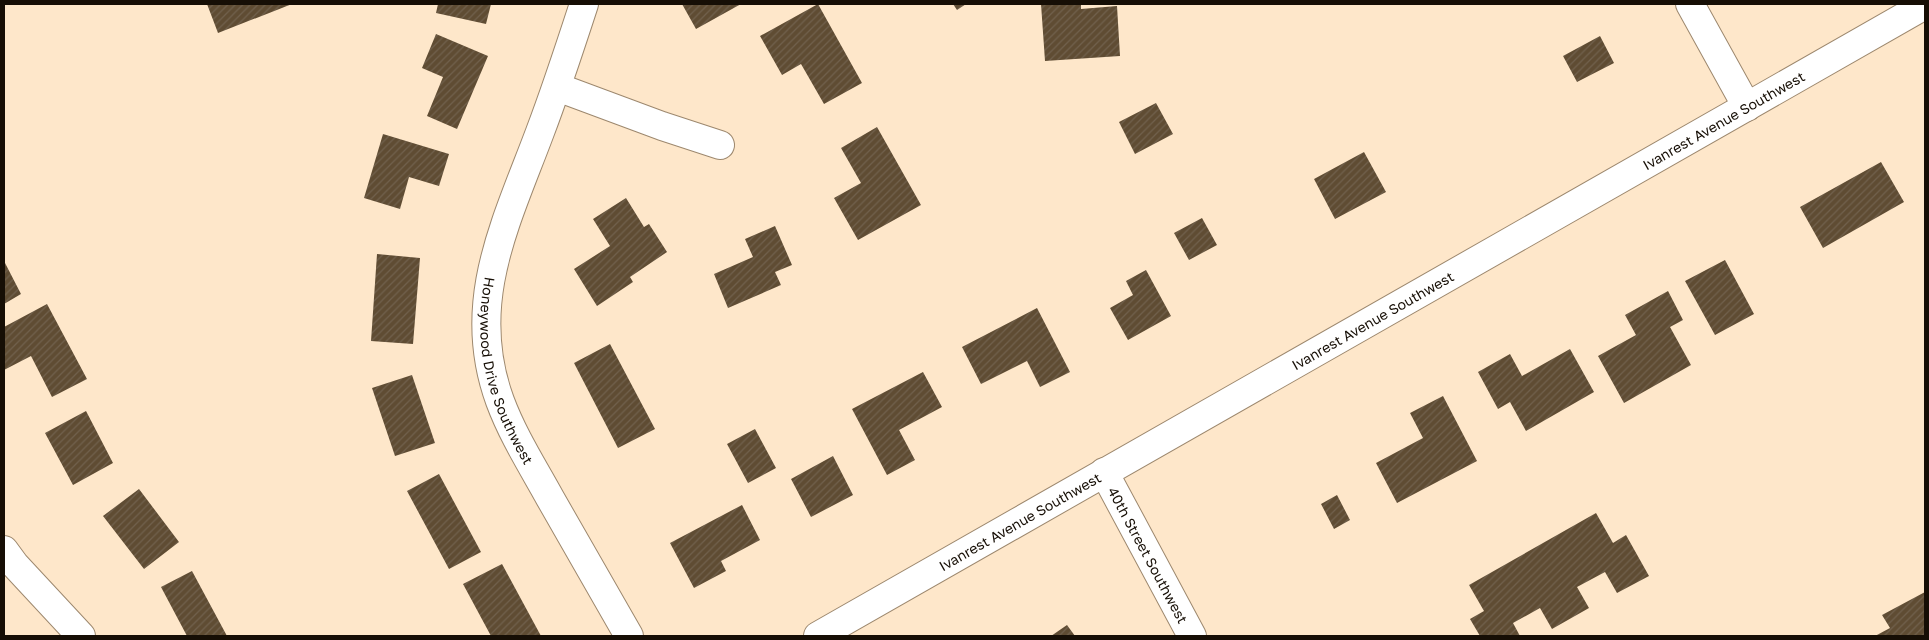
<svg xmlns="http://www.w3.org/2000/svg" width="1929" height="640" font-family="'Golos Text',sans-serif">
<defs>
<pattern id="building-hatch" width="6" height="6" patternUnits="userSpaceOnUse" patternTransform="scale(1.25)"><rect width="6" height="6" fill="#5f4c33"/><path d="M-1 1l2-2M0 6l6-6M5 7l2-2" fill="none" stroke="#71614d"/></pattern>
</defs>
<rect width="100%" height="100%" fill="#fee7ca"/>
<path fill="url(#building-hatch)" d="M207,4H292L218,33Z
M438,4H491L486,24L436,13Z
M682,4H741L696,29Z
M818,4L862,83L824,104L801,64L782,75L760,36Z
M953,4H966L957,10Z
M1041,4H1081V9L1117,6L1120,56L1045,61Z
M436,34L488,56L457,129L427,116L443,77L422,68Z
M1600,36L1614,63L1577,82L1563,56Z
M1156,103L1173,134L1135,154L1119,122Z
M877,127L921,205L858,240L834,198L861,183L841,148Z
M383,134L449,154L439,186L409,177L400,209L364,198Z
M1364,152L1386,192L1335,219L1314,179Z
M1881,162L1904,202L1823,248L1800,207Z
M626,198L644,227L649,224L667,252L630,277L633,282L597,306L574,269L610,246L593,219Z
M1202,218L1217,245L1189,260L1174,233Z
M775,226L792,265L775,272L781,285L728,308L714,274L753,257L745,239Z
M377,254L420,258L413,344L371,341Z
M1725,260L1754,314L1715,335L1685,281Z
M4,261L21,294L4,304Z
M1146,270L1171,316L1128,340L1110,308L1133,295L1126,281Z
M1668,291L1683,320L1670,327L1691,365L1624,403L1598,356L1636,335L1625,315Z
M47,304L87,379L52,397L31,356L4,370V327Z
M1037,308L1070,372L1040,387L1027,361L981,384L962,347Z
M610,344L655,429L618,448L574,363Z
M1570,349L1594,392L1526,431L1510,402L1498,409L1478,372L1510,354L1522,376Z
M923,372L942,407L899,430L915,460L887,475L852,409Z
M412,375L435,443L395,456L372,388Z
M1443,396L1477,461L1397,503L1376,463L1423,438L1410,413Z
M86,411L113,463L73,485L45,433Z
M755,429L776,468L748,483L727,444Z
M833,456L853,495L811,517L791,479Z
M439,474L481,552L449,569L407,491Z
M139,489L179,542L144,569L103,516Z
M1337,495L1350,520L1334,529L1321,504Z
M742,505L760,540L721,561L726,571L694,588L670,543Z
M1596,513L1613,543L1626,535L1649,576L1617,593L1605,572L1577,587L1589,608L1552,629L1540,608L1513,623L1520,636H1480L1470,619L1484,611L1469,585Z
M502,564L541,636H491L463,584Z
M192,571L227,636H187L161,587Z
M1925,592V636H1875L1890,628L1882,615Z
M1067,625L1075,636H1051Z"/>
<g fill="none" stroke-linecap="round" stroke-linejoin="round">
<g stroke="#9d886e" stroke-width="30">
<g id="minor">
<path id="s1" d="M584,4C570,47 556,90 540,132C506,223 464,303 500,401C513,436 533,467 550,498C576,544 603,590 629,636"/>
<path d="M1690,4L1747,107"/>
<path d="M557,87L662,126L720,145"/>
<path id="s2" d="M1104,472L1192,636"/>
<path d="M4,550L15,565L81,636"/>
<path id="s3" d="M818,636L1925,5"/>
</g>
</g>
<use href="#minor" stroke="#fff" stroke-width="28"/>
</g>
<g text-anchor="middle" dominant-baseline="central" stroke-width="5" stroke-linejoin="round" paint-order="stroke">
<g font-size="14" fill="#160e05" stroke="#fcf7f2">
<text stroke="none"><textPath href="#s3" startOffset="1042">Ivanrest Avenue Southwest</textPath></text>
<text stroke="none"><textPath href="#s3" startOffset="638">Ivanrest Avenue Southwest</textPath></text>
<text stroke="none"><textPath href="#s1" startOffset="386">Honeywood Drive Southwest</textPath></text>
<text stroke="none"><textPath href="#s3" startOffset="232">Ivanrest Avenue Southwest</textPath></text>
<text stroke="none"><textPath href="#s2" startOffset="94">40th Street Southwest</textPath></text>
</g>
</g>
<rect width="1929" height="640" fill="none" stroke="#160e05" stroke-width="10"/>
</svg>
